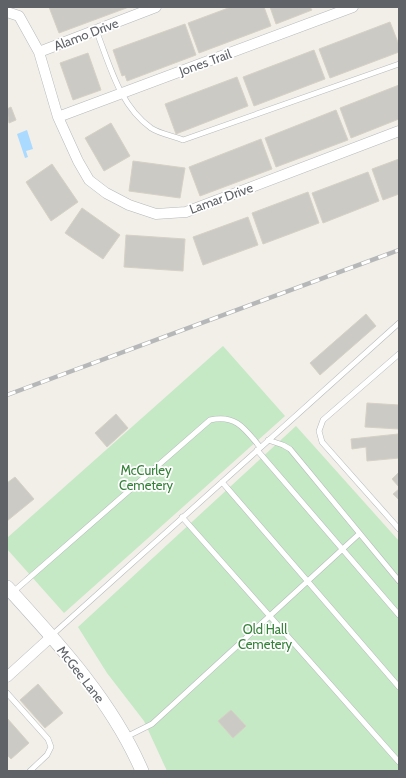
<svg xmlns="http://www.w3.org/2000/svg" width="406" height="778" font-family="Cabin,sans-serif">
<rect width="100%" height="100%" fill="#f1efe8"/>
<path fill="#c5e8c5" d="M223,346L285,416L64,613L7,549V538Z
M296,426L399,541V771H167L144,721L107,673L78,627Z"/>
<path fill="#aadaff" d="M27,130L33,149L26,151L28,157L25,158L17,134Z"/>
<path fill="#cccac5" stroke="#d6d1c6" d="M49,7H129L59,33Z
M231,7H264L271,26L199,53L188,23Z
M270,7H310L312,10L276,24Z
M390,22L399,45V52L330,78L319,49Z
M185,24L196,55L127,81L125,75L122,76L113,50Z
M314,50L325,79L254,106L243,77Z
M88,53L101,90L73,100L60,63Z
M237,77L248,106L176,134L165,104Z
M399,85V119L351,138L340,108Z
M11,107L16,120L9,123L7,109Z
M336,110L348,140L276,167L265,138Z
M111,123L130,156L104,171L85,138Z
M261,139L272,169L200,196L189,167Z
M399,159V194L383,200L372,169Z
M133,161L185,168L180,198L129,191Z
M52,164L78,202L51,221L26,182Z
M368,172L379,201L323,223L312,193Z
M308,192L319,223L263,244L252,213Z
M82,208L120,235L103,259L65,233Z
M248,217L258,245L203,265L193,237Z
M126,235L185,239L183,271L124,267Z
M366,314L376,326L320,375L310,363Z
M367,403L399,405V429L365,427Z
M116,414L128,428L107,447L95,433Z
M398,434L399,458L367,461L366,447L352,449L351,439Z
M399,472V487L392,479Z
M15,477L34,499L7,521V483Z
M399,489V500L393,494Z
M38,684L63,713L45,728L20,700Z
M231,710L246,726L233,738L218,721Z
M7,718L29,743L11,759L7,755Z"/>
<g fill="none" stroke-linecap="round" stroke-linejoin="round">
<g stroke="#b5b8bc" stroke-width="6">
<path id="service" d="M96,30C110,65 119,105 151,128C160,134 174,136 183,140L399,64
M399,354L323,420L319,431L322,442L399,529
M268,440L283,445L290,449L399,581
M257,450L399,615
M222,482L399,687
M182,517L399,762
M13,592L210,420C236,414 245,429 260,447
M51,636L399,323
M7,693L48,739L51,747L47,755L30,771
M126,737L152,724L359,534"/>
</g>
<g stroke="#b5b8bc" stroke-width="11">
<path id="minor" d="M7,12L19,16L39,52L58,117L78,161L89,180L106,193L129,205L156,214L186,212L399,131
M39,52L156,7
M58,117L353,7
M7,677L51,637"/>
</g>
<g stroke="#b5b8bc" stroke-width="14">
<path id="tertiary" d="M7,587C58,643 112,701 142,771"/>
</g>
<use href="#service" stroke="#fff" stroke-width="5"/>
<use href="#minor" stroke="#fff" stroke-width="10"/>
<use href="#tertiary" stroke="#fff" stroke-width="13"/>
<g stroke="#b6b7b8" stroke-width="4.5">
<path id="rail" d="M7,395L399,250"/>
</g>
<use href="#rail" stroke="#fff" stroke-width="3" stroke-dasharray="9" stroke-linecap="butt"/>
</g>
<g text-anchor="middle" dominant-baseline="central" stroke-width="3.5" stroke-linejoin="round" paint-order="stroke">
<g font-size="13" fill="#5f6368" stroke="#fff">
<text transform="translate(86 34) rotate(-21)">Alamo Drive</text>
<text transform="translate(205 62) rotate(-20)">Jones Trail</text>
<text transform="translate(221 198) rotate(-20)">Lamar Drive</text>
<text transform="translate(81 674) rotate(52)">McGee Lane</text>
</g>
<g font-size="13" fill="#348238" stroke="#fff">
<text x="146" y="470">McCurley<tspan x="146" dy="15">Cemetery</tspan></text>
<text x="265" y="629">Old Hall<tspan x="265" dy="15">Cemetery</tspan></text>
</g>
</g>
<rect width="406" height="778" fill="none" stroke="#5f6368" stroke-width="16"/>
</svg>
